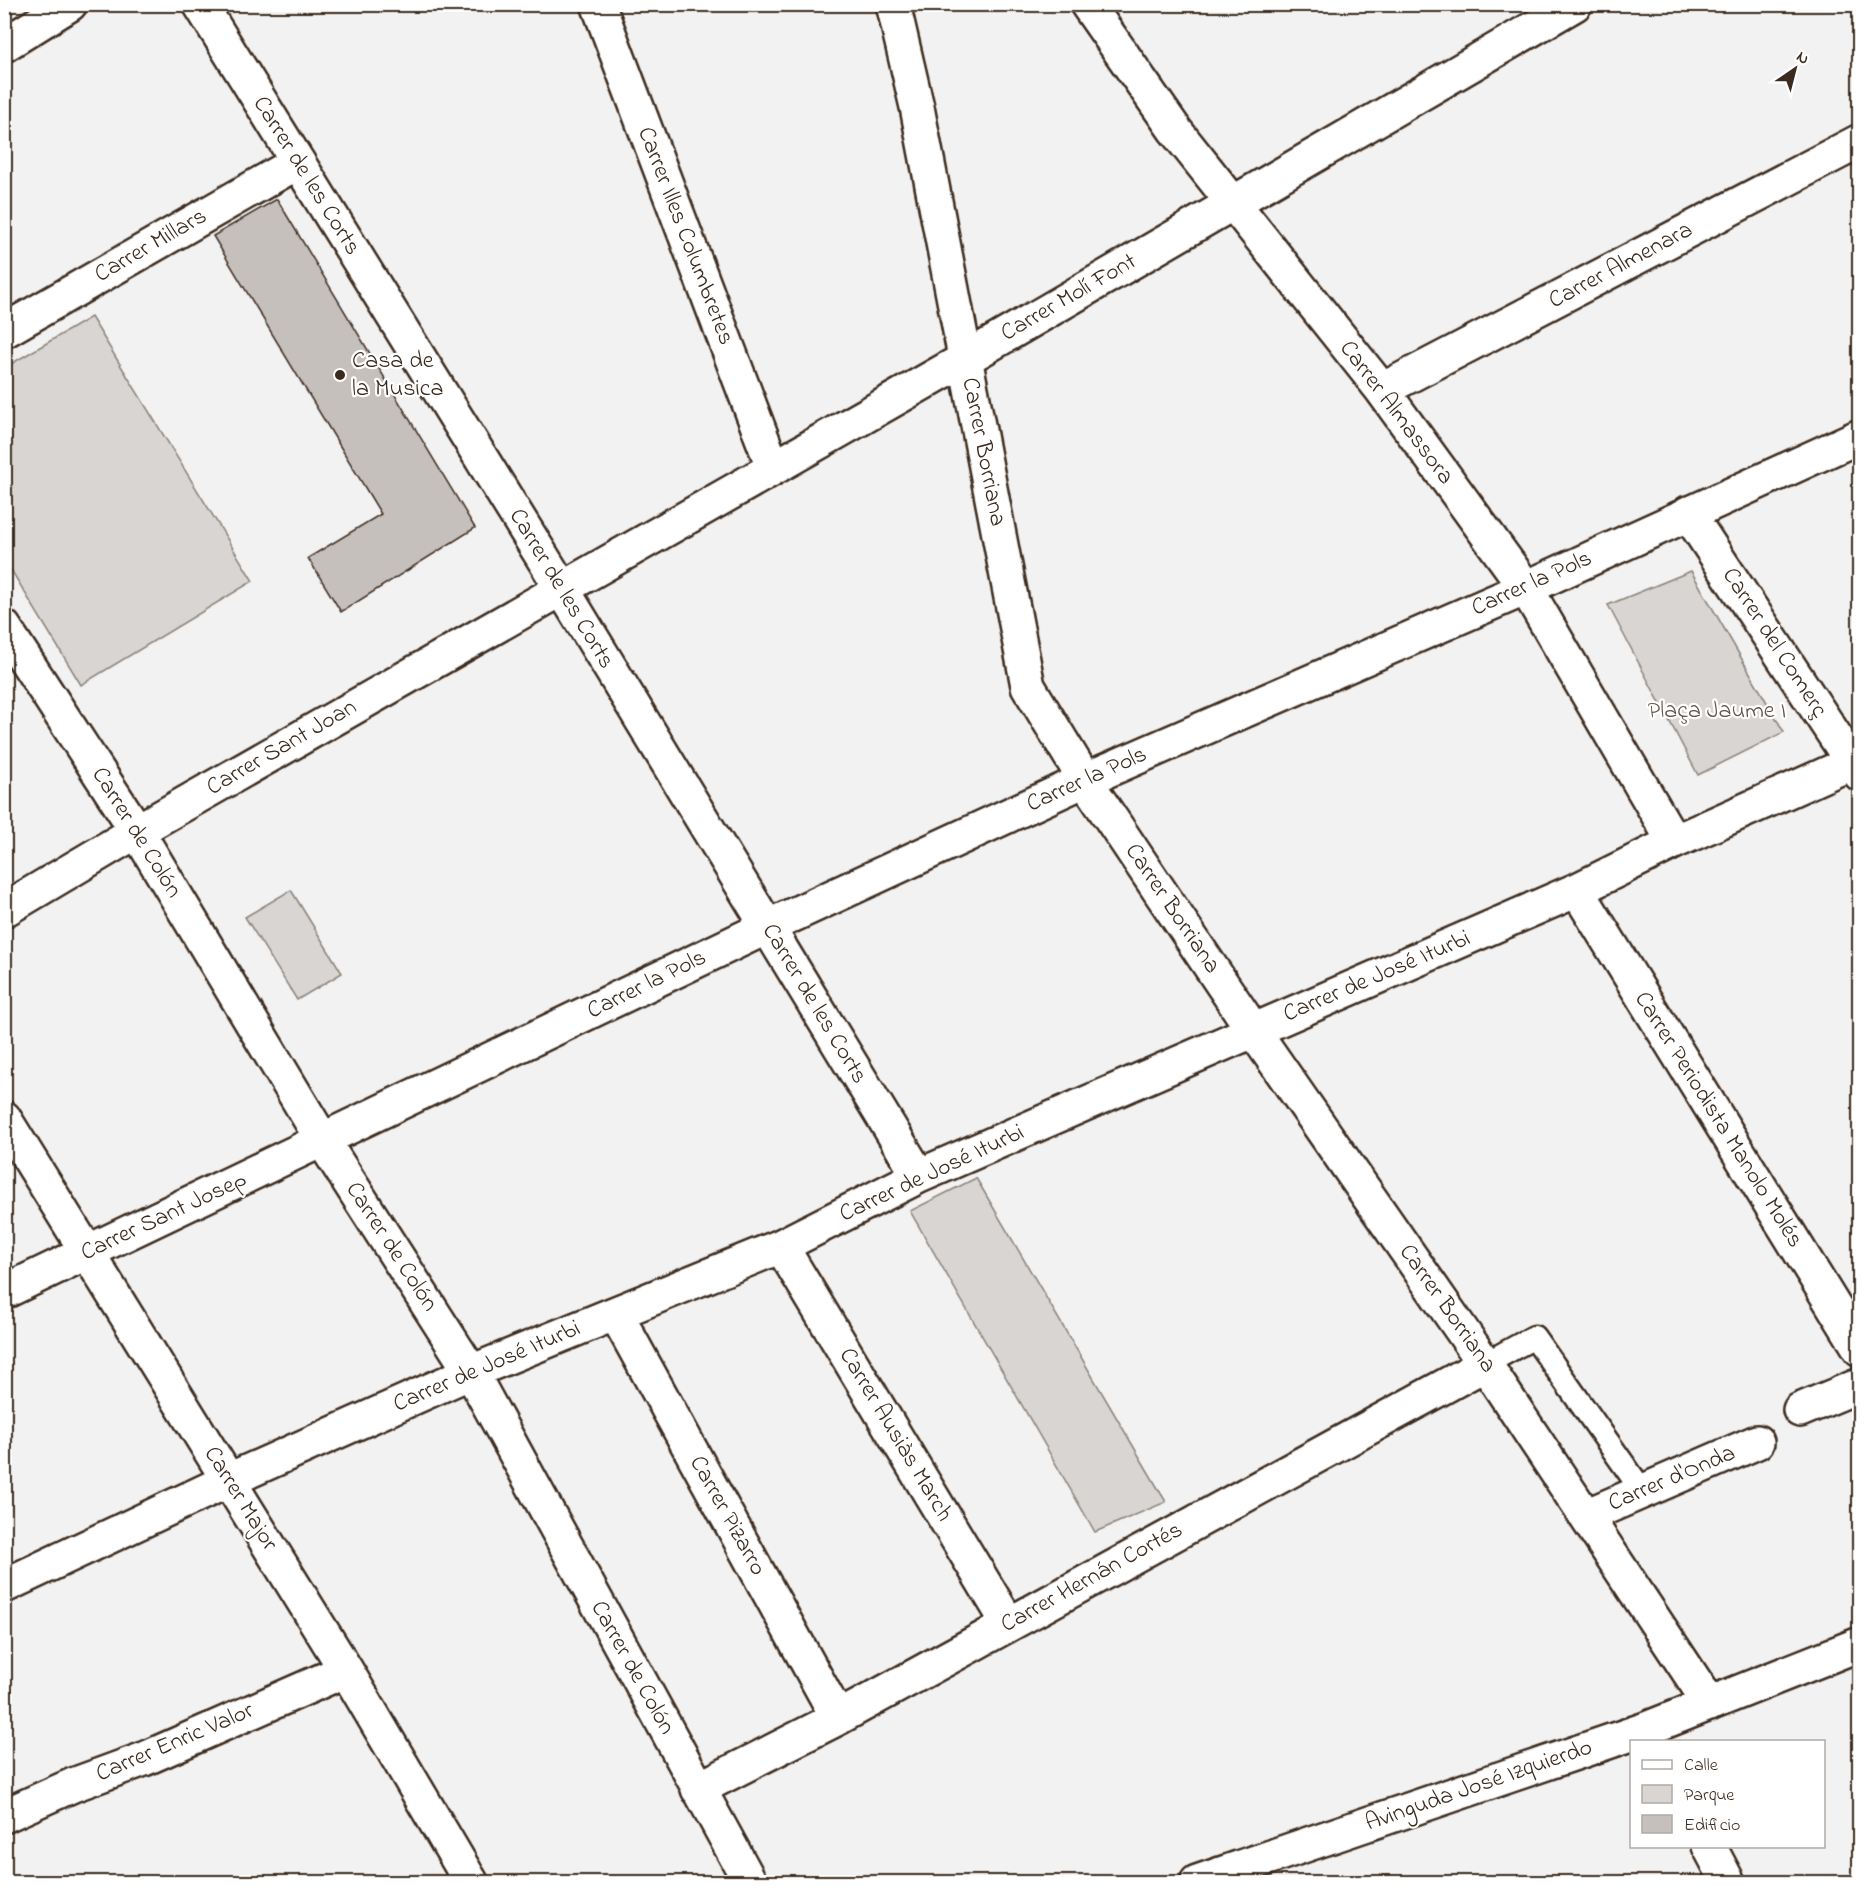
<svg xmlns="http://www.w3.org/2000/svg" width="1864" height="1887" font-family="'Indie Flower',sans-serif">
<rect width="100%" height="100%" fill="#f3f2f2"/>
<filter id="ink" filterUnits="userSpaceOnUse"><feTurbulence type="fractalNoise" baseFrequency=".0167" numOctaves="2"/><feDisplacementMap in="SourceGraphic" scale="12" xChannelSelector="R" yChannelSelector="G"/><feConvolveMatrix kernelMatrix="1 2 1 2 8 2 1 2 1" color-interpolation-filters="sRGB"/></filter>
<g filter="url(#ink)">
<path fill="#d8d5d2" stroke="#8a8078" stroke-width="1.5" d="M91,317L253,581L81,685L5,560L4,368Z
M1691,571L1784,732L1698,775L1608,605Z
M291,890L342,973L297,1000L245,917Z
M976,1178L1166,1502L1095,1532L910,1211Z"/>
<path fill="#c6c0bd" stroke="#3b2a1e" stroke-width="1.5" d="M277,199L475,528L341,612L308,558L381,514L213,236Z"/>
<g fill="none" stroke-linecap="round" stroke-linejoin="round">
<g stroke="#3b2a1e" stroke-width="27">
<path id="lane" d="M1485,1364L1534,1337L1643,1492"/>
</g>
<g stroke="#3b2a1e" stroke-width="38">
<path id="street" d="M200,4L561,587L919,1176
M598,4L773,467
M893,4L917,107L1028,686L1085,780L1253,1030L1485,1364L1710,1704
M1087,4L1175,130L1382,390L1526,588L1674,842
M4,45L70,4
M4,331L298,162
M1382,390L1860,141
M1688,513L1860,774
M4,627L137,831L323,1141L471,1372L750,1882
M1577,890L1860,1349
M4,910L137,831L965,359L1575,4
M4,1118L346,1670L471,1882
M781,1246L1008,1623
M4,1292L767,927L1085,780L1526,588L1860,436
M616,1314L838,1718
M1800,1410L1860,1385
M1586,1516L1757,1442
M4,1586L229,1480L471,1372L781,1246L919,1176L1577,890L1674,842L1860,759
M698,1789L838,1718L1485,1364
M4,1816L73,1785L144,1759L346,1670
M1709,1846L1728,1882
M1197,1882L1646,1729L1860,1644"/>
</g>
<use href="#lane" stroke="#fff" stroke-width="22"/>
<use href="#street" stroke="#fff" stroke-width="33"/>
</g>
</g>
<circle fill="#3b2a1e" stroke="#fff" stroke-width="2" cx="340" cy="375" r="6"/>
<g text-anchor="middle" dominant-baseline="central" stroke-width="4.5" stroke-linejoin="round" paint-order="stroke">
<g font-size="24" fill="#3b2a1e" stroke="#fff">
<text transform="translate(306 176) rotate(58)">Carrer de les Corts</text>
<text transform="translate(685 236) rotate(69)">Carrer Illes Columbretes</text>
<text transform="translate(151 246) rotate(-30)">Carrer Millars</text>
<text transform="translate(1621 266) rotate(-28)">Carrer Almenara</text>
<text transform="translate(1069 298) rotate(-30)">Carrer Molí Font</text>
<text transform="translate(1396 413) rotate(53)">Carrer Almassora</text>
<text transform="translate(983 452) rotate(79)">Carrer Borriana</text>
<text transform="translate(1532 584) rotate(-24)">Carrer la Pols</text>
<text transform="translate(561 589) rotate(59)">Carrer de les Corts</text>
<text transform="translate(1774 643) rotate(57)">Carrer del Comerç</text>
<text transform="translate(282 748) rotate(-30)">Carrer Sant Joan</text>
<text transform="translate(1087 780) rotate(-24)">Carrer la Pols</text>
<text transform="translate(136 833) rotate(58)">Carrer de Colón</text>
<text transform="translate(1172 909) rotate(56)">Carrer Borriana</text>
<text transform="translate(1377 977) rotate(-23)">Carrer de José Iturbi</text>
<text transform="translate(647 985) rotate(-26)">Carrer la Pols</text>
<text transform="translate(814 1004) rotate(59)">Carrer de les Corts</text>
<text transform="translate(1718 1120) rotate(58)">Carrer Periodista Manolo Molés</text>
<text transform="translate(932 1174) rotate(-25)">Carrer de José Iturbi</text>
<text transform="translate(164 1217) rotate(-25)">Carrer Sant Josep</text>
<text transform="translate(391 1247) rotate(57)">Carrer de Colón</text>
<text transform="translate(1447 1309) rotate(55)">Carrer Borriana</text>
<text transform="translate(487 1367) rotate(-23)">Carrer de José Iturbi</text>
<text transform="translate(895 1435) rotate(59)">Carrer Ausiàs March</text>
<text transform="translate(1672 1479) rotate(-23)">Carrer d'Onda</text>
<text transform="translate(240 1499) rotate(58)">Carrer Major</text>
<text transform="translate(727 1516) rotate(61)">Carrer Pizarro</text>
<text transform="translate(1092 1578) rotate(-29)">Carrer Hernán Cortés</text>
<text transform="translate(632 1668) rotate(61)">Carrer de Colón</text>
<text transform="translate(175 1743) rotate(-23)">Carrer Enric Valor</text>
<text transform="translate(1479 1786) rotate(-19)">Avinguda José Izquierdo</text>
</g>
<g font-size="24" fill="#3b2a1e" stroke="#fff" text-anchor="start">
<text x="352" y="361">Casa de<tspan x="352" dy="28">la Musica</tspan></text>
</g>
<g font-size="24" fill="#62554b" stroke="#fff">
<text x="1717" y="711">Plaça Jaume I</text>
</g>
</g>
<rect width="1864" height="1887" fill="none" stroke="#fff" stroke-width="24"/>
<rect x="12" y="12" width="1840" height="1863" fill="none" stroke="#3b2a1e" stroke-width="2" filter="url(#ink)"/>
<rect x="1630" y="1740" width="195" height="108" fill="#ffffff" stroke="#b1aaa5" stroke-width="1.5"/>
<rect x="1642" y="1760" width="30" height="9" fill="#ffffff" stroke="#b1aaa5" stroke-width="1.5"/>
<text x="1684" y="1770" font-size="18" fill="#3b2a1e">Calle</text>
<rect x="1642" y="1785" width="30" height="18" fill="#d8d5d2" stroke="#b1aaa5" stroke-width="1.5"/>
<text x="1684" y="1800" font-size="18" fill="#3b2a1e">Parque</text>
<rect x="1642" y="1815" width="30" height="18" fill="#c6c0bd" stroke="#b1aaa5" stroke-width="1.5"/>
<text x="1684" y="1830" font-size="18" fill="#3b2a1e">Edificio</text>
<g transform="translate(1795 69) rotate(35)" stroke="#ffffff" stroke-width="4.5" paint-order="stroke">
<path d="M0-4.5L10 22L0 15L-10 22Z" fill="#3b2a1e"/>
<text y="-9" font-size="16" font-weight="bold" text-anchor="middle" fill="#3b2a1e">N</text>
</g>
</svg>
